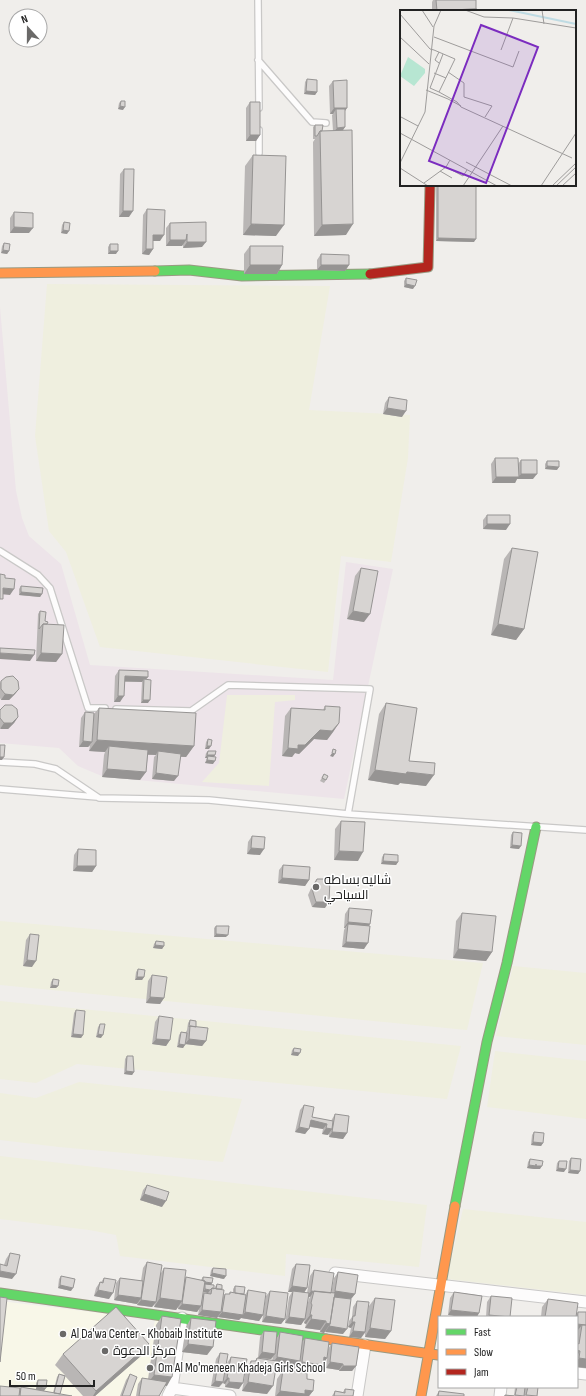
<svg xmlns="http://www.w3.org/2000/svg" width="586" height="1396" font-family="'Sofia Sans Condensed',Cairo,sans-serif">
<rect width="100%" height="100%" fill="#f0eeeb"/>
<path fill="#ede4e9" d="M0,307L16,491L22,518L29,536L61,564L90,665L333,680L346,562L393,569L344,799L104,777L78,766L59,748L0,743Z"/>
<path fill="#f8f7e8" d="M0,1301L108,1314L145,1354L148,1350L156,1316L177,1319L167,1383L159,1396H0Z"/>
<path fill="#efefdf" d="M47,284L330,286L309,410L410,415L408,458L391,562L341,556L328,672L100,647L66,552L49,531L35,436Z
M227,695H295V700L275,702L269,786L202,782L219,763Z
M0,921L483,963L467,1030L0,985Z
M513,966L586,973V1045L496,1036Z
M0,1001L461,1046L447,1099L77,1064L36,1083L0,1079Z
M495,1051L586,1061V1119L487,1107Z
M79,1082L242,1099L223,1162L59,1147L0,1140V1093L36,1098Z
M0,1156L427,1205L419,1267L286,1254L285,1276L120,1256L116,1235L89,1230L0,1219Z
M463,1209L586,1222V1295L447,1279Z"/>
<g fill="none" stroke-linecap="round" stroke-linejoin="round">
<g stroke="#c9c8c7" stroke-width="8">
<path id="lane" d="M258,0L259,108
M258,60L312,122L326,123
M259,130V153
M0,551L38,575L50,588L88,708H105
M116,709L191,711L228,685L370,689L348,814
M0,762L35,764L56,769L99,798L209,800L348,814L586,830
M0,789L97,797"/>
</g>
<g stroke="#c9c8c7" stroke-width="13">
<path id="street" d="M335,1273L586,1302
M577,1373L586,1374
M172,1388L230,1396
M168,1396L172,1388L182,1318
M357,1396L365,1345
M500,1396L501,1387"/>
</g>
<g stroke="#999a82" stroke-width="11">
<path id="fast" d="M155,271L189,270L242,276L370,274
M455,1206L487,1042L507,963L536,827
M0,1293L326,1339"/>
</g>
<g stroke="#999a82" stroke-width="11">
<path id="slow" d="M0,273L155,271
M326,1339L438,1355
M421,1396L455,1206"/>
</g>
<g stroke="#999a82" stroke-width="11">
<path id="jam" d="M370,274L428,267L430,185"/>
</g>
<use href="#lane" stroke="#fdfcfc" stroke-width="5.5"/>
<use href="#street" stroke="#fdfcfc" stroke-width="11"/>
<use href="#fast" stroke="#63d668" stroke-width="9"/>
<use href="#slow" stroke="#ff974d" stroke-width="9"/>
<use href="#jam" stroke="#b3261e" stroke-width="9"/>
</g>
<path fill="#b9b6b5" fill-rule="evenodd" d="M433,0H476V9L477,11H432V2Z
M307,79L317,92L315,95L304,94L305,82Z
M333,81L345,111V127L343,130L346,235L314,236L313,142L315,139H313V127L315,125L322,131H333L332,115L333,114H330L329,86Z
M121,101L123,110L118,109L119,103Z
M250,102L260,135L256,141H246V108Z
M253,155L276,236L243,235L245,166Z
M124,169L129,217H119L120,174Z
M436,185H476L474,242L436,241Z
M147,209L160,241H153V249L149,255L142,254L143,215Z
M14,212L29,233H10V218Z
M64,222L67,234L61,233L62,225Z
M170,223L202,247L183,248V244L182,246H166V228Z
M4,243L9,251L7,254L1,253L2,246Z
M110,244L116,254H108V247Z
M250,246L282,265L277,274H244V254Z
M321,254L349,265L345,271L317,270V260Z
M406,278L413,289L404,287V281Z
M389,397L402,417L383,414L385,403Z
M495,458L518,464L521,460L533,479H517L515,483H492L491,464Z
M547,461L557,470L545,469V464Z
M487,515L506,530L483,529V520Z
M512,548L524,629L516,640L491,635L504,559Z
M361,568L364,622L347,619L355,576Z
M21,586L42,594L40,597L19,595V589Z
M40,611L45,621L47,624L62,654L56,662L36,661L38,614Z
M119,670L146,680L148,703H141L142,682H125L120,702H114L115,676Z
M1,681L19,689L15,694L9,700H1L0,698V683Z
M386,703L409,761L426,786L400,783L398,785L368,780L379,714Z
M325,706L339,723L333,732L327,740L314,739L299,754L295,753L292,757L282,756L285,716L291,708L323,710Z
M99,708L194,746L186,757H181L174,781L152,779L154,757L156,755H148L146,772L140,780L102,777L104,755L105,752L89,751L90,746L88,747H79L81,718L85,712L94,714Z
M0,710L18,717L14,723L8,729L0,728Z
M208,739L209,749H205L206,742Z
M208,751L215,755L214,757L213,764L205,763L207,758H205L206,753Z
M324,774L326,780L324,783L320,781Z
M341,821L358,861L334,860L335,829Z
M513,832L519,849L510,848L511,835Z
M252,836L260,855L247,854L248,842Z
M78,849L96,866L92,872L73,871L74,855Z
M384,854L398,862L396,865L381,864L382,857Z
M283,865L309,880L305,886L278,883L279,870Z
M317,879L325,908L312,907L308,895L313,884Z
M349,908L369,926L364,949L342,947L344,930L345,928H344L345,914Z
M462,913L492,952L486,961L453,958L456,921Z
M216,926L226,937H214V928Z
M30,934L32,967L23,966L26,940Z
M156,941L164,946L162,949L153,948L154,944Z
M138,969L144,977L142,980H135L136,972Z
M152,975L164,998L160,1004L146,1003L148,981Z
M53,979L58,986L56,988H50L51,982Z
M76,1010L83,1035L81,1038L71,1037L74,1013Z
M159,1016L170,1040L166,1046L152,1044L155,1022Z
M190,1020L206,1041L202,1046L185,1044L183,1048L177,1047L179,1035L181,1032H186L187,1030L188,1023Z
M100,1024L101,1038L96,1037L98,1027Z
M294,1048L298,1056L291,1055L292,1050Z
M127,1056L134,1072L132,1075L124,1074L125,1059Z
M304,1105L312,1117L331,1121L335,1114L347,1133L343,1139L329,1137V1133L328,1135L322,1134L323,1129L310,1127L305,1134L295,1132L300,1110Z
M534,1132L543,1143L541,1146L531,1145L532,1135Z
M571,1158L580,1171L578,1174L568,1173L569,1161Z
M530,1159L540,1169H534V1168V1169L527,1168L528,1162Z
M559,1161L564,1172L556,1171L557,1163Z
M147,1185L162,1207L140,1200L143,1190Z
M10,1253L12,1279L4,1265L6,1259Z
M147,1262L161,1273L164,1268L185,1279L186,1277L201,1280L203,1277L212,1283L211,1285L214,1289H215V1287L217,1284L222,1289L223,1297L225,1294H229L230,1292L233,1293V1289L235,1286L244,1294L245,1295L248,1290L263,1315L259,1321L241,1318L239,1320L218,1317L219,1315L217,1318L198,1315L199,1309L197,1312L178,1309V1307L176,1310L154,1307L155,1304L152,1307L137,1305L138,1302L137,1304L114,1300L116,1283L120,1278L141,1281L143,1268ZM203,1292L208,1293V1294L204,1293L202,1295Z
M296,1264L307,1288L304,1293H307L310,1276L314,1270L331,1293L334,1278L338,1272L355,1294L351,1299L334,1297L343,1334L325,1331L324,1333L320,1332V1330L305,1328L306,1324L304,1323L306,1313V1312L305,1319L301,1325L285,1323L289,1297L292,1292H288L292,1269ZM308,1296L310,1297L309,1299L307,1306Z
M213,1268L224,1279L210,1276L211,1270Z
M61,1276L71,1291L58,1288L59,1279Z
M104,1278L109,1299L94,1296L96,1288L100,1282H101Z
M270,1291L285,1319L281,1324L262,1322L266,1296Z
M454,1292L482,1296L448,1315L450,1298Z
M491,1296L510,1317H486L487,1302Z
M375,1298L391,1331L385,1339L365,1337V1333L361,1338L349,1337L351,1328L348,1327L349,1321L352,1317L353,1307L357,1301L366,1323L369,1306Z
M548,1299L576,1315L578,1312H586V1368L577,1367V1332L578,1330H577V1317H541L542,1307Z
M162,1316L167,1386L165,1385L159,1396H136L138,1384L142,1378L148,1379L156,1325Z
M191,1318L213,1347L207,1355L182,1352L186,1327Z
M264,1331L277,1338L280,1332L302,1342L305,1338L327,1358L319,1370L298,1367L299,1362L294,1369L276,1366L267,1394L242,1391L246,1369L251,1361H255L257,1358L272,1361L273,1357L271,1359L258,1358L260,1337Z
M332,1343L356,1366L352,1371H339V1370L326,1368L328,1349Z
M220,1353L224,1376L227,1363L231,1357L239,1389L225,1387V1384L223,1383L219,1387L211,1386L216,1359Z
M63,1354L142,1355L95,1396H83L65,1376L60,1394L0,1396L20,1389L21,1387L36,1389V1383L38,1380L44,1391L53,1393L57,1377L59,1374L65,1375L55,1365Z
M283,1370L313,1391L309,1396H275L277,1379Z
M130,1374V1396H120L126,1380Z
M515,1387H538L537,1396H504L505,1395L514,1396Z
M345,1389L353,1396H332L335,1391L343,1392Z
M439,1391L464,1396H436Z"/>
<path fill="#969493" d="M306,91L317,92L315,95L304,94Z
M120,106L125,107L123,110L118,109Z
M334,108H347L343,114L336,109L333,114H330Z
M345,127L341,133H333L337,128Z
M250,135H260L256,141H246Z
M123,211H133L129,217H119Z
M251,224L284,225L276,236L243,235Z
M353,224L346,235L314,236L322,225Z
M14,227L33,228L29,233H10Z
M63,230L69,231L67,234L61,233Z
M153,235H164L160,241H150Z
M438,238L476,239L474,242L436,241Z
M170,240H186L182,246H166Z
M187,242H206L202,247L183,248Z
M146,249H153L149,255L142,254Z
M3,250L9,251L7,254L1,253Z
M110,251H118L116,254H108Z
M250,265H282L277,274H244Z
M321,265H349L345,271L317,270Z
M406,284L415,286L413,289L404,287Z
M387,408L406,411L402,417L383,414Z
M547,466L559,467L557,470L545,469Z
M521,474H537L533,479H517L515,483H492L496,477H518Z
M487,524H510L506,530L483,529Z
M3,588L14,589L10,595L0,594Z
M21,592L42,594L40,597L19,595Z
M353,611L370,614L364,622L347,619Z
M498,624L524,629L516,640L491,635Z
M0,653L34,655L30,661L0,659Z
M41,653L62,654L56,662L36,661Z
M125,676L148,677L144,682V679L142,682L121,681Z
M19,689L15,694L9,700H1L5,694Z
M118,696H124L120,702H114Z
M143,700H150L148,703H141Z
M18,717L14,723L8,729H0L4,723Z
M339,723L333,732L327,740L314,739L299,754L295,753L292,757L282,756L288,748L320,730Z
M97,740L194,746L186,757L158,755V751L156,755L109,752V746L105,752L89,751Z
M83,741L92,742L88,747H79Z
M207,746H211L209,749H205Z
M332,753L335,754L333,757L330,756Z
M207,755H215L213,758L208,756L207,758H205Z
M0,757H4L2,760H0Z
M207,760L215,761L213,764L205,763Z
M107,769L146,772L140,780L102,777Z
M375,770L407,772L434,775L426,786L400,783L398,785L368,780Z
M156,773L178,776L174,781L152,779Z
M512,845L521,846L519,849L510,848Z
M251,848L264,849L260,855L247,854Z
M339,851L363,852L358,861L334,860Z
M383,861L398,862L396,865L381,864Z
M77,866H96L92,872L73,871Z
M282,878L309,880L305,886L278,883Z
M316,902H329L325,908L312,907Z
M348,922L370,924L366,930L348,924L345,928H344Z
M216,934L228,935L226,937H214Z
M346,942L368,943L364,949L342,947Z
M155,945L164,946L162,949L153,948Z
M458,949L492,952L486,961L453,958Z
M27,960L36,961L32,967L23,966Z
M137,977H144L142,980H135Z
M52,985L58,986L56,988H50Z
M150,997L164,998L160,1004L146,1003Z
M73,1034L83,1035L81,1038L71,1037Z
M98,1034L103,1035L101,1038L96,1037Z
M156,1039L170,1040L166,1046L152,1044Z
M189,1039L206,1041L202,1046L185,1044Z
M179,1044L185,1045L183,1048L177,1047Z
M293,1052L300,1053L298,1056L291,1055Z
M126,1071L134,1072L132,1075L124,1074Z
M311,1120L327,1124L323,1129L307,1126Z
M299,1127L309,1129L305,1134L295,1132Z
M326,1128L332,1129L328,1135L322,1134Z
M332,1132L347,1133L343,1139L329,1137Z
M533,1142L543,1143L541,1146L531,1145Z
M529,1165L536,1166L534,1169L527,1168Z
M536,1166H542L540,1169H534Z
M558,1168L566,1169L564,1172L556,1171Z
M570,1170L580,1171L578,1174L568,1173Z
M144,1194L166,1201L162,1207L140,1200Z
M0,1271L16,1274L12,1279L0,1277Z
M212,1273L226,1276L224,1279L210,1276Z
M203,1282L212,1283L210,1286L205,1284L204,1285Z
M60,1285L73,1288L71,1291L58,1288Z
M292,1286L307,1288L303,1294L293,1291L292,1292H288Z
M205,1289L210,1290L208,1293L203,1292Z
M98,1290L113,1293L109,1299L94,1296Z
M311,1291H314L310,1297L307,1296Z
M335,1291L355,1294L351,1299L331,1297Z
M118,1295L141,1298L137,1304L114,1300Z
M160,1298L182,1301L176,1310L154,1307Z
M141,1300L156,1302L152,1307L137,1305Z
M182,1304L201,1306L197,1312L178,1309Z
M202,1310L221,1312L217,1318L198,1315Z
M451,1310L479,1313L477,1317H460L448,1315Z
M222,1312L243,1315L245,1312L263,1315L259,1321L241,1318L239,1320L218,1317Z
M310,1315H312L306,1324L304,1323Z
M489,1315L510,1317H488Z
M266,1316L285,1319L281,1324L262,1322Z
M289,1317L305,1319L301,1325L285,1323Z
M311,1319L326,1321L320,1330L305,1328Z
M352,1322H355L351,1328L348,1327Z
M326,1323L330,1324L324,1333L320,1332Z
M577,1324L586,1325H582L578,1330H577Z
M329,1326L347,1329L343,1334L325,1332Z
M370,1328L391,1331L385,1339L365,1337Z
M353,1331L365,1332L361,1338L349,1337Z
M149,1344L142,1355L95,1396H93L96,1391Z
M188,1344L213,1347L207,1355L182,1352Z
M577,1350L580,1351L577,1356Z
M262,1352L275,1354L271,1359L258,1358Z
M277,1357L300,1361L294,1369L271,1366Z
M324,1357L327,1358L323,1364Z
M579,1358L586,1359V1368L577,1367V1361Z
M302,1362L323,1365L319,1370L298,1367Z
M330,1362L343,1364L339,1370L326,1368Z
M343,1366H356L352,1371H339Z
M154,1375L172,1377L167,1386L148,1383Z
M227,1378H229L225,1384L223,1383Z
M215,1381L223,1382L219,1387L211,1386Z
M229,1382L243,1383L239,1389L225,1387Z
M248,1382L273,1386L267,1394L242,1391Z
M37,1387L46,1388L44,1391L35,1390Z
M305,1390L313,1391L309,1396H276L280,1391Z"/>
<path fill="#d7d4d2" stroke="#969493" d="M436,0H476V9L448,10L477,9V11H437Z
M307,79L317,80V92L306,91Z
M347,80V108H334L333,81Z
M121,101H125V107L120,106Z
M250,102H260V135H250Z
M336,109H345V127L337,128Z
M315,125H323L322,131H320L317,136H315Z
M352,130L353,224L322,225L320,131Z
M253,155L286,156L284,225L251,224Z
M124,169H134L133,211H123Z
M438,185H476V239L438,238Z
M147,209L165,210L164,235H153V249H146Z
M14,212L33,213V228L14,227Z
M64,222L70,223L69,231L63,230Z
M206,222V242H187V234L186,240H170V223Z
M4,243L10,244L9,251L3,250Z
M110,244H118V251H110Z
M250,246H283L282,265H250Z
M321,254L349,255V265H321Z
M406,278L417,280L415,286L406,284Z
M389,397L407,400L406,411L387,408Z
M495,458H518L519,477H496Z
M521,460H537V474H521Z
M547,461H559V467L547,466Z
M487,515H510V524H487Z
M512,548L538,552L524,629L498,624Z
M361,568L378,571L370,614L353,611Z
M0,574L5,575V578L15,579L14,589L3,588V599H0Z
M21,586L43,588L42,594L21,592Z
M40,611L46,612L45,621L48,622L47,624H43L39,629Z
M43,624L64,625L62,654L41,653Z
M0,648L35,650L34,655L0,653Z
M119,670L148,671V677L125,676L124,696H118Z
M13,676L18,681L19,689L13,695L5,694L1,689V681L6,677Z
M144,679L151,680L150,700H143Z
M386,703L417,708L409,761L435,763L434,775L407,772L406,774L375,770Z
M5,705H12L17,709L18,717L12,723H4L0,718V710Z
M325,706L340,707L339,723L332,731L320,730L305,745H298V749L288,748L291,708L325,710Z
M99,708L196,713L194,746L97,740Z
M85,712L94,713L92,742L83,741Z
M208,739L212,740L211,746H207Z
M0,745H5L4,757H0Z
M109,746L148,750L146,772L107,769Z
M333,749L336,750L335,754L332,753Z
M158,751L181,754L178,776L156,773Z
M208,751H216L215,755H207Z
M208,756L216,757L215,761L207,760Z
M324,774L328,776L326,780L322,778Z
M341,821L365,822L363,852L339,851Z
M513,832L522,833L521,846L512,845Z
M252,836L265,837L264,849L251,848Z
M78,849L96,850V866H77Z
M384,854L398,855V862L383,861Z
M283,865L310,867L309,880L282,878Z
M317,879H330L329,902H316L312,889Z
M349,908L372,910L370,924L348,922Z
M462,913L496,916L492,952L458,949Z
M348,924L370,926L368,943L346,942Z
M216,926H229L228,935L216,934Z
M30,934L39,935L36,961L27,960Z
M156,941L164,942V946L155,945Z
M138,969L145,970L144,977H137Z
M152,975L167,977L164,998L150,997Z
M53,979L59,980L58,986L52,985Z
M76,1010L85,1011L83,1035L73,1034Z
M159,1016L173,1018L170,1040L156,1039Z
M190,1020L196,1021V1027L190,1026L189,1027Z
M100,1024H105L103,1035L98,1034Z
M190,1026L208,1028L206,1041L189,1039Z
M181,1032L187,1033L185,1045L179,1044Z
M294,1048L301,1049L300,1053L293,1052Z
M127,1056H133L134,1072L126,1071Z
M304,1105L314,1107L312,1117L333,1121L332,1129L326,1128L327,1124L311,1120L309,1129L299,1127Z
M335,1114L349,1116L347,1133L332,1132Z
M534,1132L544,1133L543,1143L533,1142Z
M571,1158L581,1159L580,1171L570,1170Z
M530,1159L543,1161L542,1166H536V1164V1166L529,1165Z
M559,1161H567L566,1169L558,1168Z
M147,1185L169,1192L166,1201L144,1194Z
M10,1253L20,1255L16,1274L0,1271V1264L7,1266Z
M147,1262L162,1265L156,1302L141,1300Z
M296,1264L310,1265L307,1288L292,1286Z
M164,1268L186,1270L182,1301L160,1298Z
M213,1268L226,1269V1276L212,1273Z
M314,1270L334,1273L331,1293L311,1291Z
M338,1272L358,1275L355,1294L335,1291Z
M61,1276L75,1279L73,1288L60,1285Z
M186,1277L205,1281L201,1306L182,1304Z
M203,1277L213,1278L212,1283L205,1282V1281H203Z
M104,1278L116,1280L113,1293L98,1290L100,1282L103,1283Z
M120,1278L143,1281L141,1298L118,1295Z
M205,1284L214,1285V1289L212,1288L210,1290L205,1289Z
M217,1284L222,1285V1289H216Z
M235,1286L245,1287L244,1294L235,1293Z
M212,1288L224,1290L221,1312L202,1310L204,1293L211,1294Z
M248,1290L266,1293L263,1315L245,1312Z
M270,1291L288,1293L285,1319L266,1316Z
M293,1291L309,1293L305,1319L289,1317Z
M314,1291L335,1293L330,1324L326,1323V1321L311,1319L312,1315H310L312,1305L311,1303Z
M230,1292L246,1295L243,1315L222,1312L225,1294H230Z
M454,1292L482,1296L479,1313L451,1310Z
M491,1296L512,1298L510,1317L489,1315Z
M0,1297L7,1298L0,1362Z
M334,1297L351,1299L347,1329L329,1326L330,1324Z
M375,1298L395,1300L391,1331L370,1328Z
M548,1299L578,1303L576,1317H545Z
M357,1301L369,1302L365,1332L353,1331L355,1322H352L353,1316H355Z
M116,1307L149,1344L96,1391L63,1354Z
M578,1312H586V1325L577,1324Z
M162,1316L181,1319L172,1377L154,1375Z
M191,1318L216,1321L213,1347L188,1344Z
M582,1325H586V1359L579,1358L580,1351L577,1350V1343L579,1344Z
M264,1331L277,1332L275,1354L262,1352Z
M280,1332L303,1336L300,1361L277,1357Z
M305,1338L329,1342L327,1358L324,1357L323,1365L302,1362Z
M332,1343L359,1347L356,1366H343V1364L330,1362Z
M220,1353L228,1354L223,1382L215,1381Z
M231,1357L247,1359L243,1383L229,1382V1378H227Z
M257,1358L277,1361L273,1386L248,1382L251,1361H256Z
M283,1370L307,1373V1379L314,1380L313,1391L305,1390V1394L280,1391Z
M59,1374L65,1376L60,1394L54,1393Z
M130,1374L137,1377L130,1396H122Z
M142,1378L167,1382L159,1396H139Z
M38,1380H47L46,1388L37,1387Z
M0,1386L20,1388L19,1396H0Z
M21,1387L72,1396H20Z
M517,1387H525L524,1396L515,1395Z
M528,1387H538L537,1396L526,1395Z
M345,1389L354,1390L353,1396H334L335,1391L345,1393Z
M439,1391L464,1394V1396H438Z
M505,1395L514,1396H505Z"/>
<g fill="#6a6968" stroke="#fff" stroke-width="1.5">
<circle cx="316" cy="887" r="4"/>
<circle cx="63" cy="1334" r="4"/>
<circle cx="105" cy="1351" r="4"/>
<circle cx="150" cy="1368" r="4"/>
</g>
<g text-anchor="middle" dominant-baseline="central" stroke-width="3" stroke-linejoin="round" paint-order="stroke">
<g font-size="13" fill="#222" stroke="#fff" text-anchor="start">
<text x="324" y="880">شاليه بساطه<tspan x="324" dy="15">السياحي</tspan></text>
<text x="71" y="1334">Al Da'wa Center - Khobaib Institute</text>
<text x="113" y="1351">مركز الدعوة</text>
<text x="158" y="1368">Om Al Mo'meneen Khadeja Girls School</text>
</g>
</g>
<g transform="translate(400 10)">
<rect width="176" height="176" fill="#f0eeeb"/>
<path d="M8,47L25,59V63L14,76L0,66Z" fill="#b7e6d2"/>
<path fill="none" stroke="#bfdbe3" stroke-width="2" d="M109,0L176,14"/>
<path fill="none" stroke="#9e9c9b" stroke-width="1" d="M22,0L33,17M65,0L84,7L113,8L176,18M142,0L144,14M0,4L30,39L34,40L55,49L39,82L30,78L43,44M0,27L29,54M34,27L113,57L119,41M101,40L113,8M39,42L35,50L39,53M48,62L64,73V87L92,96L85,107M34,63L46,68M26,80L48,89M39,82L57,92L61,97L172,148M48,89L61,96M1,107L18,116M0,123L97,176M66,152L112,176M0,153L25,102L34,16L41,0M46,157L63,166L67,160M0,158L28,176M40,161L52,168M24,173L46,157L50,150M63,176L103,116M141,176L176,123M152,176L176,153M156,176L176,157M162,176L176,163"/>
<path fill="#7b2cbf" fill-opacity="0.15" stroke="#7b2cbf" stroke-width="2" d="M81,15L138,37L86,173L29,151Z"/>
<rect width="176" height="176" fill="none" stroke="#222" stroke-width="2"/>
</g>
<rect x="438" y="1316" width="140" height="72" fill="#ffffff" stroke="#a7a7a7"/>
<rect x="446" y="1329" width="20" height="6" fill="#63d668" stroke="#a7a7a7"/>
<text x="474" y="1336" font-size="12" fill="#222222">Fast</text>
<rect x="446" y="1349" width="20" height="6" fill="#ff974d" stroke="#a7a7a7"/>
<text x="474" y="1356" font-size="12" fill="#222222">Slow</text>
<rect x="446" y="1369" width="20" height="6" fill="#b3261e" stroke="#a7a7a7"/>
<text x="474" y="1376" font-size="12" fill="#222222">Jam</text>
<g transform="translate(28 28) rotate(339)"><circle r="19" fill="#ffffff" stroke="#a7a7a7"/>
<path d="M0-3L7 15L0 10L-7 15Z" fill="#6a6968"/>
<text y="-6" font-size="11" font-weight="bold" text-anchor="middle" fill="#222222">N</text>
</g>
<path d="M10 1380v6h84v-6" fill="none" stroke="#222222" stroke-width="2"/>
<text x="16" y="1380" font-size="12" fill="#222222" stroke="#ffffff" stroke-width="3" paint-order="stroke">50 m</text>
</svg>
